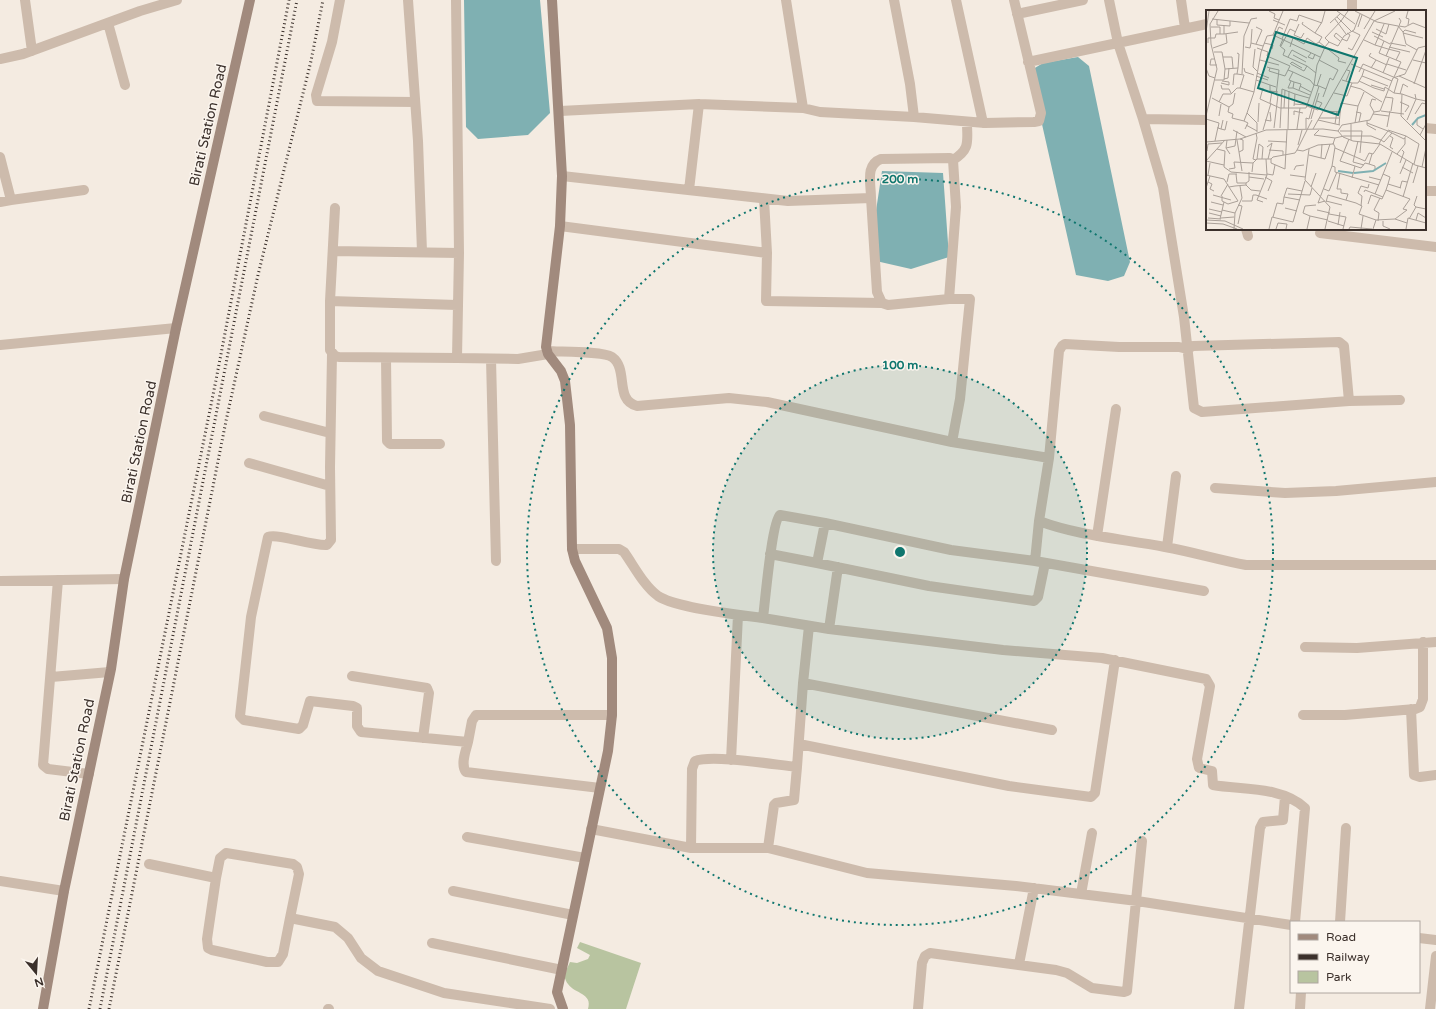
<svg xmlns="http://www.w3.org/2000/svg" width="1436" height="1009" font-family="'Varela Round',sans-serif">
<rect width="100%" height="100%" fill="#f4ebe1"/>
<path fill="#b8c4a0" d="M580,942L641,963L626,1009H588C593,993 575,994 568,984C566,982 565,978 564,975L570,962L577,963L588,959L590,955L577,948Z"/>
<path fill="#7fb0b2" d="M464,0H540L550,113L528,135L478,139L466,127Z
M1078,57L1089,66L1130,262L1124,276L1108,281L1076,275L1030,71L1043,63Z
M882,171L943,173L949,257L911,269L876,261L871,244Z"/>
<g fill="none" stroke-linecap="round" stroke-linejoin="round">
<path stroke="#cdbbac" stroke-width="10" d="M25,0L32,51
M340,0L332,42L316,95L317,101L415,102
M408,0L418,141L422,252
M456,0L459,253L457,358L518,359L548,354
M786,0L803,108L820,112L914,117L985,123L1034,122L1039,121L1041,113L1014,0
M894,0L910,84L914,117
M956,0L983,123
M1109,0L1118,43L1143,119L1163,187L1184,317L1194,408L1202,412L1349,401
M1181,0L1185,28
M1352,0V11
M1017,14L1083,0
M108,23L125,85
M0,59L23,54L140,11L177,0
M1028,62L1207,24
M560,111L699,104L803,108
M1143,119L1207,120
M1425,128L1436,129
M0,157L11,200L0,202
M953,160C971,149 967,141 967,122
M562,176L788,201L871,198C871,183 865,165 881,159L950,158L953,160L956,207L949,299
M689,190L699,104
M1425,191H1436
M871,198L877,292L882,303L888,305L949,299H970L960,399L952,442L1049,458L1039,521C1079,536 1124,539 1165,547C1193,552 1219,560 1246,565H1436
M764,199L767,253L766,301L882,303
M11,200L84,190
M335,208L330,301V350L335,356L339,357L457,358
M560,226L767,253
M1246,229L1248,236
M1320,233L1436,247
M333,251L459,253
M330,301L457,305
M0,345L176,328
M547,351C561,352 602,351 612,357C629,369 614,400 637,406L729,398L767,402L952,442
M332,354L330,467L331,540L327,545C311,546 278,533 268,537L251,617L240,716L244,720L299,729L303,725L310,701L353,706L357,708V726L361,732L468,742C466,751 460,764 466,772L600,788
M386,358L387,441L390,444H440
M491,359L496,561
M264,416L330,433
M1049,458L1059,351L1062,346L1065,344L1119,347H1179L1187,349L1193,346L1339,342L1344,346L1349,401L1400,400
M249,463L330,486
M1215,488L1285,493L1336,491L1436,482
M1039,521L1035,561L1204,591
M825,523L817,563L929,586L1034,601L1038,597L1045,563
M1097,536L1116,409
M1167,547L1176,476
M572,549H619L624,552C634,566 644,586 658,596C676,608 739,615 763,618C765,602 772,521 780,515L825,523L951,550L1035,561
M770,554L817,563
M58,580L43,765L48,769L89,774
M0,581L124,579
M763,618L829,629L1003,650L1102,658L1206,679L1210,686L1197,759L1199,768L1212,771L1213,785C1241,790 1282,786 1305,808L1295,922
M829,629L838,567
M1305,647L1357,648L1436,642
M352,676L427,688L429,693L423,738
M51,677L110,672
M803,683L1052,730
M1411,709L1414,775L1420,777L1436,775
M1303,715H1345L1415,709L1420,707L1423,699V642
M468,742L472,721L476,715H612
M799,744L1009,786L1091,797L1095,793L1115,660
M731,760L738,615
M797,767L803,683L809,626
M591,829L691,848H768L867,873L1016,886L1137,901L1291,925
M467,837L585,858
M691,848L692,769L695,761C712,754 776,765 797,767L794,800L776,803L774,805L768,848
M149,864L216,878L220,858L226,853L293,864L297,867L299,874L290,918L335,927L348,938L361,958L378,971L444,993L550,1009
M216,878L207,939L208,948L212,950L267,962H278L283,954L290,918
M0,881L64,891
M453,891L573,915
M1081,894L1092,833
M1340,922L1346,828
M1419,938L1436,940
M432,943L562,970
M1019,964L1034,888
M328,1009H329
M918,1009L922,963L925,956L930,953L1056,970L1067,973L1092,988L1124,992L1127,991L1142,841
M1239,1009L1260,828L1263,822L1283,820L1285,797
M1300,1009L1301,992
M1430,1009L1436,956"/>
<path stroke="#a18a7d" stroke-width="10" d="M552,0L562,176L560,226L546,347L548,354L561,371L565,381L570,425L572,549L575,561L607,628L612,658V715L608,751L557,992L563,1009
M43,1009L64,891L111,669L124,579L176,328L250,0"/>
<path stroke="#3b302b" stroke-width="3" stroke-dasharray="1 3" stroke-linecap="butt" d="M89,1009L216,380L289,0
M100,1009L297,0
M109,1009L226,421L258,275L311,61L323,0"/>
</g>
<circle cx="900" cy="552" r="187" fill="#0f766e" fill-opacity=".12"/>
<g fill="none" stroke="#0f766e" stroke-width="2" stroke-dasharray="2 4">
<circle cx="900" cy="552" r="187"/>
<circle cx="900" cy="552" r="373"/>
</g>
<g text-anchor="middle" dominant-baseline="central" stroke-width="3" stroke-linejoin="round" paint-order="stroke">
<g font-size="14" fill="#3b302b" stroke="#fbf5ee">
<text transform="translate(208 125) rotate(-77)">Birati Station Road</text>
<text transform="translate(139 442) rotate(-78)">Birati Station Road</text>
<text transform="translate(77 760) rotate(-78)">Birati Station Road</text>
</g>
</g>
<g transform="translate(1206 10)">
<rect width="220" height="220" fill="#f4ebe1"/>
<path fill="none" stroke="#7fb0b2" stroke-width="2" d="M206,115L212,108L220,105M132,161L147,163M148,163L167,161L180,153"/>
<path fill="none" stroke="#aaa098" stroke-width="1" d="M63,1L69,4L68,8L73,10M77,1L67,25L114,47M131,1L149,14M149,1L171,12L192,16L197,22L200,34L211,40M131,7L135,11L142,1M6,9L43,13M129,9L140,24M11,10V15L24,16V11M67,10L79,15M135,11L145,21M97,12L96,14L109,23L116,12L119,1M124,13L135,3M93,14L88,25L95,28L98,23M202,15L203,9L200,8L202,1M18,16V24L32,22M193,16L199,17L207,13L220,18M5,17H14V24M50,17L56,20L50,34M152,17L156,5M158,19L169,1M170,19L180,24L183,14M0,22L3,1M166,22L177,27M197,22L199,20L210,23M109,23L116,27L113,32L133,48L132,51L140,53M197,23L217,28M69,26L73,17L77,19M168,26L184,34M76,29L84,9L91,11L93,5L116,13M77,29L74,36L79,40L77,45L101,56M136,29L141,31L144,25L141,23M158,30L169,35L178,14M134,31L128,26L130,23L136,28M178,31L173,43L195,52L188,67M123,32L119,28L135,11M2,33V28H9L10,24H18M45,33L46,19M58,33L67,35L66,39M184,33L200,36M169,35L182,39M75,36L84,19L90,22M39,37L44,38L45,33L57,36M84,37L87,28L98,34L101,28L110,34L113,32M183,37L204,42M7,38L21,33L20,24M51,38L62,42L61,46L84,56L82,60L87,62L83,70L88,72L87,78M142,38L146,40L154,25L146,21M49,39L47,57L51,61M182,39L194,42L190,50M8,42H16L19,59L32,58L31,64L38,65L34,78L48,82L41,103L51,113V122M31,43L33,44L32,58M105,43L102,47L107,49L109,44M165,43L163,46L170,50L165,58M87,45L100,52M180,46L195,11L193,8M17,47H26L27,58M82,47L86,40L101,48M9,49H5L4,55H11M54,50L73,55M113,50L132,60L127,70L124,68L120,79M170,50L181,55M207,50L220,53M84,54L86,52L96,58M85,54L96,60M145,54L186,71M181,54L200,60M61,57L64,58L63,61L79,66L82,60M0,58L3,66L9,68M38,58L39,62L48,65M64,58L73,60L70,85H76M96,60L98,61L101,56L110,63M158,60L156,66L182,76M87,62L104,70L108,75M153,62L157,54L192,69L188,83M51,63L63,68M177,63L183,48M36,64L38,26L45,9L51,8M50,66L62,70M193,66L220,78M18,69L22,68L23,58M9,70H18L19,59M50,70L64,75M85,71L82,78H87L104,85M140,71L144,61L141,60M153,71L168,78L178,81L179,77L188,83L196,84L195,106L220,131M88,72L95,74L93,80M15,73L23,75V72L16,71M146,73H152L156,66M208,74L220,40M15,75L16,79H23L25,83M27,75L28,64H31M108,75L113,76L106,98L112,100L116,93L111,91M165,75L178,79M94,76L105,82M111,76L115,64M113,76L120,79L117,87M144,76L155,79L176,92M70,77L64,75V81L72,82M57,78L54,89L74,98H94M48,82L55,42L61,26L67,25M128,83L141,86L146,73L136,70M89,84L103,88M194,84L197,74L202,77M196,84L210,89L209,84M179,87L187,88L185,101M6,88L23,97L22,102L27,104L26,108L38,111M13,92L17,84H25L31,78H34M194,92L203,96L199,102M64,93L66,81M88,94L101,95M152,96L158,82M23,97L27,94L29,83M78,98L79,80M118,101L135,102M175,101L198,104M150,102L155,103L153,112M168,102L164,95L166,89L170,90M167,104L183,106M209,104L216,93L220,94M88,105V101L97,103M0,106L11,59L5,34L4,14L12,1M13,106L15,94M113,108H134M0,109L13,113L12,118L15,119M105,109L113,83M17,110L15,119L19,120L21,111M59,110L65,111L64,102M112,110L134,115M201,110L210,89L220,91M211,110V115L217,119M161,111V115L170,120M52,112L53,93M161,113L182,121L175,130L178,132L186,123M129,114L131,101M40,115L51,121M133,115L135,93L152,96L149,113M181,117L184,101M68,118L72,85M74,118L76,79L89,84L88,96M39,119L42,113L38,111L41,103M82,119L83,81M91,119L94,98H100L108,75L111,55L119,37L123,32L132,36L138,26L148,20L154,4M100,119V108L103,109L106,98L101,96M107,119L168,11L189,1M27,120L40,127M57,120L65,93M113,120L108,125L129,128M182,120L200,126M132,121L136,115L164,110L168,102L174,101L187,68L199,64L212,38L220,36M134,121H156L154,143M182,121L198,129L200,126L213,134L208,154M50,123L51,128L47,149L50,150M214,125L220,114M184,126L187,128L184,137L187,139M34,129L37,130V140L33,142L36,161M143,129L134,151L155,158L159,153L163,154M21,130L20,138L24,144M31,130L33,142M145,130V114M9,131L12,117M62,131L81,132M152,131L147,152L158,155M0,132L34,129L60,120L117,119L132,121L137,127L147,131L174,134L209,155L220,158M92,135L96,120M61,137L66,133L62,149M20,138L29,136L31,121M129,138L159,151L163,143L167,144L174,134M11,139L19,141L18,157L25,162L61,165M103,139L99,170L124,197L119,219M63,140L77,141V145M91,140L106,110M1,141L2,134L16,133M166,144L163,154L169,156V159M191,144L199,134V128M103,145L119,149L124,134M115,148L116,134M51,149L53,134L57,137L56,149M65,149V153L79,159L81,120M0,151L19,130M0,151L18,155M194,153L198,142L196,140M126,156L129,157V162L173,175M196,157L207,163M216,157L220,138M23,159L29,158L28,152L47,153M88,160L90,156L98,155M46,162L47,153L51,149H65L67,147L89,143L91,140L97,141L112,135L127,134L129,128L138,126H165L175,130L173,134M134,163L131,179H135V183L142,184L140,190M30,164L31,173H40M61,164L67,165L69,155M177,164L184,167L182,174M194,164L200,150M0,165L18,169L23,177L29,176L40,175V173L43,171V162M2,165L4,153M84,165L99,167M43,167L58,169M59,167L66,171L62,181M163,167L175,170M146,168L149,156M2,172L6,174L4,179L8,181M21,172L23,164H31M207,173L212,156M40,175L45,180L54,181M23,177L32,191M105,177L110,163M0,178L4,166M194,178L196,171L201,172M118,179L123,181L131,162M180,180L182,174L195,178M158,182L159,180L177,187M82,184L104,185L106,178M169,184L186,142M7,185L25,190M15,186L22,174M16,186V191L22,194L32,191M78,187L81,178L96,181M197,187L207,153M36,191H46L47,185H50L61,189M119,191L112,193L126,156L129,137L127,133M120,191L136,195M5,192L17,195M57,192L51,190L61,165L60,149M120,192L122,185L150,193L156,196L153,204L170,210M162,194L165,185L176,189L180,180L204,189L197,199L201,200L189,209M155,196L156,186L152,183L155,176L162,178L163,174M210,197L208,195L211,186M79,198L91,201M3,199L16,202M16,200L29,203M111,200L124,203M3,203L15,206M123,204L140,207L137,219M104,206L97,203L99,196L110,195M67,207L71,193L77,194L78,187L94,190M2,208L15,209M15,208L28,207M14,209L18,192M203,209L210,197L220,199M0,210L19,211L37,219M210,210L212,203L220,208M122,211L138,216M172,211L173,203L168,200L174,188M177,211V216L184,219M0,213L17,214L31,219M32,214L36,196L32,195M132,215L134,202M28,219L29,203L36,188L34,176M63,219L66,207L87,212L99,171M70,219L72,213L81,214L80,219M101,219L104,206L122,210M143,219L144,217L166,219M155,219L157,206M167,219L170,210L189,209L201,213M200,219L202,208L220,213"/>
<path fill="#0f766e" fill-opacity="0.15" stroke="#0f766e" stroke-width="2" d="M70,22L151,48L132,105L52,78Z"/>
<rect width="220" height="220" fill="none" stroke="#3b302b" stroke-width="2"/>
</g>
<circle cx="900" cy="552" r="6" fill="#0f766e" stroke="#fbf5ee" stroke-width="2"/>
<g font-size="12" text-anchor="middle" font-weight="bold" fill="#0f766e" stroke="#fbf5ee" stroke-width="3" stroke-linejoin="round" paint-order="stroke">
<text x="900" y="183">200 m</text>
<text x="900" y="369">100 m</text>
</g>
<rect x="1290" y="921" width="130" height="72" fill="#fbf5ee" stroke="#aea6a0"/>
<rect x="1298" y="934" width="20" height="6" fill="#a18a7d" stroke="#aea6a0"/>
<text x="1326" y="941" font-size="12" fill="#3b302b">Road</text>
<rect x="1298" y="954" width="20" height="6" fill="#3b302b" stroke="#aea6a0"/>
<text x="1326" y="961" font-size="12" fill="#3b302b">Railway</text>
<rect x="1298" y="971" width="20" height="12" fill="#b8c4a0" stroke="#aea6a0"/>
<text x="1326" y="981" font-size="12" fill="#3b302b">Park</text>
<g transform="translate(36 973) rotate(162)" stroke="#fbf5ee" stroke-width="3" paint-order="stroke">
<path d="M0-3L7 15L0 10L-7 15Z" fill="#3b302b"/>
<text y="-6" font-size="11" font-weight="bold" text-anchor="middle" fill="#3b302b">N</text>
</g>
</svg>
